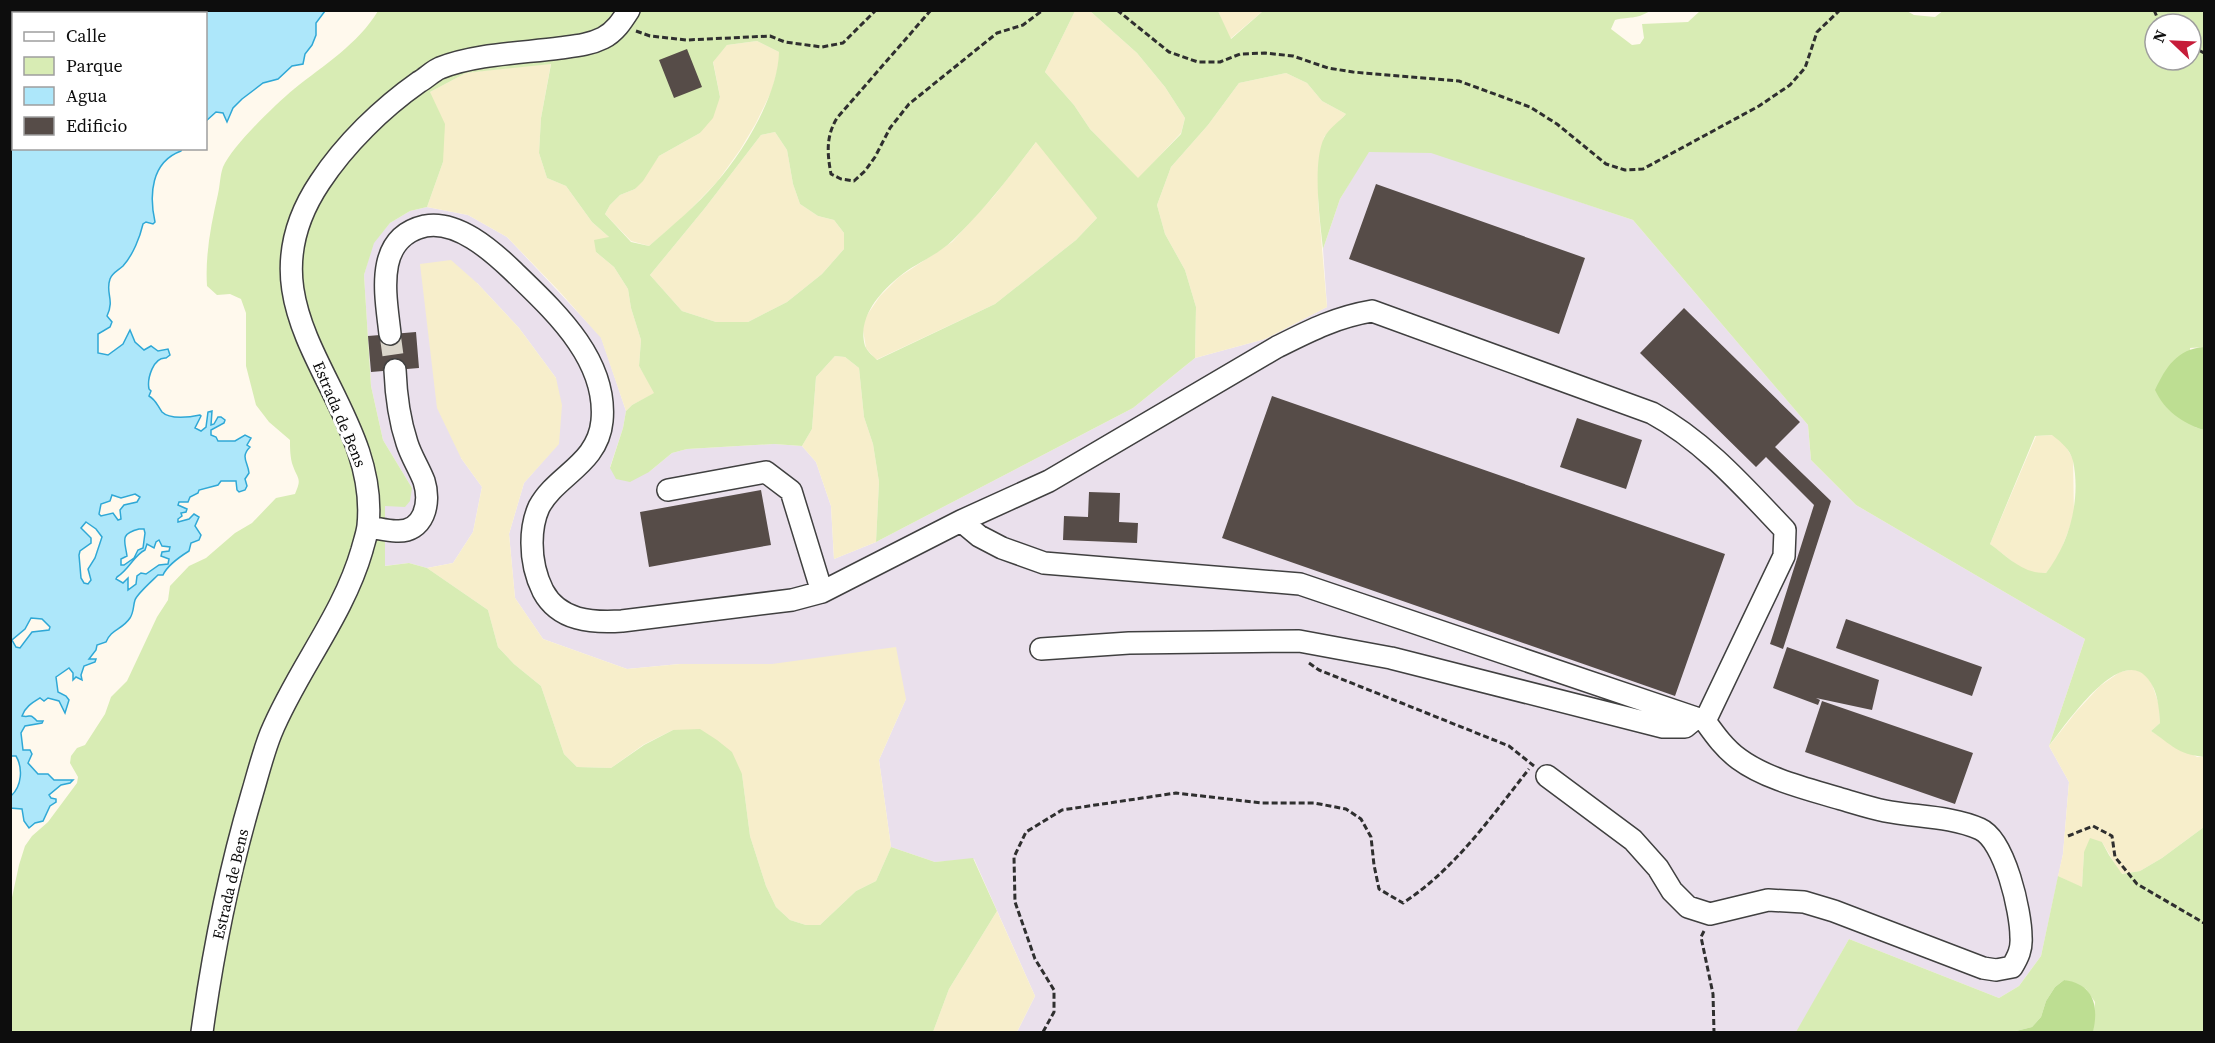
<svg xmlns="http://www.w3.org/2000/svg" width="2215" height="1043" font-family="'Source Serif 4',serif">
<rect width="100%" height="100%" fill="#fff9ed"/>
<path fill="#eae0ec" d="M1368,152H1431L1633,220L1808,425L1811,460L1856,505L2085,639L2049,746L2069,782L2063,854L2041,956L2019,986L1999,998L1849,939L1797,1032H1017L1035,996L974,859L935,862L891,847L879,760L906,699L772,664H680L627,669L543,639L515,598L509,534L524,483L559,443L556,378L519,328L477,283L461,458L482,487L473,532L453,563L427,568L409,563L384,566L385,506L412,488L383,440L371,386L364,275L373,243L390,223L410,211L427,207L468,215L507,237L601,337L626,411L623,428L610,467L649,472L672,453L687,449L774,444L802,446L816,462L831,506L834,559L876,542L1133,408L1195,358L1265,339L1327,307L1323,249L1340,199Z"/>
<path fill="#f7eecb" d="M1075,11H1090L1137,53L1165,87L1185,118L1181,133L1138,179L1090,129L1074,105L1045,72Z
M1218,11H1263L1230,39Z
M757,41L779,52V64L772,90L756,123L740,150L717,182L681,219L649,246L631,241L605,214L610,205L620,195L635,189L659,156L700,133L720,97L713,61L727,45Z
M551,63L541,118L539,153L547,178L566,186L592,222L609,237L596,252L614,267L628,289L631,308L641,340L639,366L655,393L632,405L626,411L601,338L559,291L507,237L468,215L427,207L443,162L430,92L466,73Z
M1286,73L1307,83L1322,101L1346,114L1324,137L1319,165L1318,201L1327,307L1265,339L1195,358L1196,307L1185,270L1165,234L1157,205L1171,167L1208,125L1239,83Z
M775,132L787,150L793,184L800,204L818,216L834,220L844,233V249L822,274L787,302L748,322H716L682,311L650,275L705,208L761,135Z
M1037,141L1097,218L1076,240L995,304L876,360L866,348L863,330L865,318L880,296L899,277L952,242L994,196Z
M451,260L477,283L519,328L556,378L562,405L559,444L524,483L509,534L515,598L543,639L627,669L680,664H772L896,647L906,699L879,760L891,847L876,881L856,891L820,925H806L790,920L776,907L766,886L750,836L742,774L673,730L643,745L611,768L577,767L564,754L541,686L514,664L498,647L488,610L427,568L453,563L473,532L482,487L461,458L437,408L420,264Z
M835,356L845,357L859,368L864,417L873,444L879,482L876,542L834,559L831,506L816,462L802,446L812,429L816,377Z
M2053,435L2065,445L2073,459L2074,516L2058,558L2046,573H2035L2022,569L1990,544L2036,436Z
M2135,669L2144,673L2152,684L2159,705L2160,723L2151,731L2197,757H2204V827L2162,858L2140,871L2121,874L2102,842L2084,852L2082,888L2058,876L2063,854L2069,782L2049,746L2076,712L2100,686L2120,672Z
M997,911L1035,996L1017,1032H933L949,989Z"/>
<path fill="#d8ecb4" fill-rule="evenodd" d="M1905,10L1914,15L1935,17L1944,10L2204,11V347L2190,348L2195,427L2204,430V757C2177,754 2172,745 2151,731L2160,723C2159,708 2158,691 2148,679C2120,643 2065,726 2049,746L2085,639L1856,505L1811,460L1808,425L1633,220L1431,153L1369,152L1340,199L1323,249C1320,221 1312,163 1324,138C1328,129 1340,121 1346,114L1322,101L1307,83L1286,73L1239,83L1208,125L1171,167L1157,205L1165,234L1185,270L1196,307L1195,358L1133,408L876,542L879,482L873,444L864,417L859,368L845,357L835,356L816,377L812,429L802,446L774,444L687,449L672,453L649,472L630,482L616,479L610,468L623,428L626,411L632,405L654,393L639,366L641,340L631,308L628,289L614,267L596,252L594,240L609,237L592,222L566,186L547,178L539,153L541,118L551,64L466,73L430,92L445,124L443,162L427,207L410,211L390,223L374,243L364,275L371,386L383,440L412,488L410,501L405,507L385,506V566L409,563L427,568L488,610L498,647L514,664L541,686L564,754L577,767L611,768L644,745L673,730L700,729L717,740L732,752L742,774L750,836L766,886L776,907L790,920L806,925H820L856,891L876,881L891,847L935,862L973,858L997,911L949,989L933,1032H11V902L19,865L25,846L32,836L48,822L77,783L78,777L70,763L71,756L77,748L85,745L105,714L111,697L127,681L157,617L168,600L170,586L189,566L206,558L235,533L252,523L276,498L295,494C302,478 298,480 293,466C290,458 290,448 290,440L269,422L256,405L246,366V313L241,299L230,294L217,295L207,286C205,255 211,225 218,194C220,186 220,175 223,167C233,145 275,105 294,89C324,65 358,44 378,11H1075L1045,72L1074,105L1090,129L1138,178L1181,134L1185,118L1165,87L1137,53L1090,11H1218L1231,39L1263,11H1650C1635,20 1631,16 1615,20L1611,29L1632,45L1640,44L1644,38L1642,24L1688,22L1700,11ZM2155,24H2191V60H2155ZM757,41L779,52C778,95 744,151 716,183C696,206 672,226 649,246L631,242L605,214L610,205L620,195L635,189L643,181L659,156L700,133L713,118L720,97L713,62L727,45ZM775,132L787,150L793,184L800,204L818,216L834,220L844,233V249L822,274L787,302L748,322H716L682,311L650,275L705,208L761,135ZM1036,142L1097,218L1076,240L995,304L877,360C873,356 867,351 865,346C857,318 879,293 900,276C916,263 938,255 953,240C984,210 1010,176 1036,142ZM2052,435C2061,442 2070,449 2073,461C2081,498 2070,543 2046,573C2023,574 2008,557 1990,544L2035,436Z
M2204,827V1032H2093L2095,1002L2086,989L2064,980L2055,987L2046,1001L2041,1017L2032,1027L2012,1032H1796L1849,939L1999,998L2019,986L2041,956L2058,876L2082,887L2084,852L2090,838L2102,842L2109,855L2122,874L2140,871L2162,858Z"/>
<path fill="#bdde92" d="M2204,347V430C2182,423 2165,411 2155,390C2166,367 2177,349 2204,347Z
M2064,980C2094,984 2099,1006 2093,1032H2012L2032,1027L2041,1017L2046,1001L2055,987Z"/>
<path fill="#ade7fa" stroke="#2fa8d6" stroke-width="1.5" fill-rule="evenodd" d="M11,10L325,11L316,23V35L312,45L305,54L303,64L292,66L278,79L263,83L242,99L233,108L227,122L223,113L216,112L206,121V14H14V148L182,149L181,151C151,162 149,195 155,222L153,224L146,222L143,224C140,237 133,255 123,266C119,270 112,273 110,279C105,293 115,299 107,316L112,322L110,327L98,334V353L108,355L123,344L130,330L135,342L144,350L151,346L158,351L168,349L170,355L166,358C153,357 147,379 149,389L151,391L149,396C156,400 157,405 162,412C170,420 191,417 200,415L201,416L195,428L201,431L206,427L208,412L212,411L211,425L214,424L218,417H221L225,420L224,423L211,430V435L216,437L218,441H235L245,435L251,438L247,445L250,447C240,457 248,462 249,473L245,479L247,486L245,490L239,492L237,490L236,481H221L218,485L199,490L198,493L190,497L188,502H179L178,505L187,509L186,512L181,513L182,516L178,519V522L189,519L194,514L199,517L195,526L201,535L199,540L191,543L189,551C181,556 167,566 163,575H158C153,580 137,594 135,600C133,606 134,612 130,618C122,630 111,629 106,642L97,645L96,650L89,659H96L95,662L84,666L81,675L82,680L76,677L73,680V673L69,668L56,677L58,692L66,696L69,700L65,713L59,701L48,698L44,701L40,698C32,703 25,707 22,716C32,718 28,712 37,721H43L42,723L25,726L21,733L23,750H30L32,754L28,763L38,774H48L54,780H73L70,783L61,785L49,795L51,798L56,799V802L50,806L43,821L35,823L29,828L24,821L22,809L10,808L11,796C22,786 23,768 16,756H10ZM135,494L140,497L137,502L124,505L120,510L121,519L118,520L113,513L101,516L99,514L101,504L110,501L112,495L121,498ZM86,522L96,529L102,537L95,558L88,569L91,580L88,584L84,583L81,578L79,555L80,551L91,543V538L81,528ZM139,529H144L145,533L143,548L138,550L134,558L124,565H121V559L127,556C125,541 119,534 139,529ZM159,540L162,546L170,547L169,551L162,552L161,556L169,559L168,564L159,565L146,574L141,573L137,576L136,584L128,590V578L123,583L116,579L117,577C129,570 134,555 145,550L147,544L154,548L156,542ZM31,618L42,619L50,627L49,630L32,632L20,648L16,647L12,640L25,629Z"/>
<path fill="#564c48" d="M687,49L702,87L674,98L659,60Z
M1376,184L1585,258L1559,334L1349,259Z
M1684,308L1800,422L1775,447L1831,501L1783,649L1770,644L1814,505L1766,457L1756,467L1640,353Z
M416,332L419,368L371,372L368,336Z
M1272,396L1725,554L1675,696L1222,538Z
M1577,418L1642,440L1626,489L1560,467Z
M761,490L771,545L649,567L640,512Z
M1089,492L1120,493L1119,522L1138,523L1137,543L1063,540L1064,516L1088,517Z
M1846,619L1982,667L1972,696L1836,648Z
M1787,647L1879,680L1872,710L1816,698L1820,700L1818,705L1773,688Z
M1822,701L1973,753L1955,804L1805,752Z"/>
<g fill="none" stroke-linecap="round" stroke-linejoin="round">
<path stroke="#dbd6cb" stroke-width="21" stroke-dasharray="21 10" stroke-linecap="butt" d="M390,334L395,370"/>
<g stroke="#404040" stroke-width="24">
<path id="minor" d="M1372,311L1652,413C1704,441 1745,488 1785,530L1784,556L1705,721L1300,584L1044,563L1002,548L979,536L961,521L1049,481L1277,347C1309,331 1336,317 1372,311Z
M390,334C386,296 373,238 425,226C457,220 491,250 512,270C552,309 608,358 602,421C598,464 556,475 539,507C534,518 532,531 532,543C532,561 535,575 543,591C559,621 592,623 622,621L792,600L822,592L961,521
M668,490L766,472L791,491L822,592
M368,527C377,528 387,531 396,531C424,533 431,503 424,481C419,468 411,456 407,443C399,419 396,395 395,370
M1041,649L1129,643L1299,641L1391,658L1663,727H1685L1696,718
M1547,776L1633,840L1658,868L1672,891L1688,907L1710,914L1768,900L1804,902L1834,911L1983,968L1996,970L2012,967C2018,957 2022,949 2021,937C2021,912 2005,840 1980,829C1951,816 1915,817 1885,811C1870,808 1855,803 1841,799C1808,789 1766,779 1739,759C1725,749 1715,735 1705,721
M202,1032C213,952 229,872 252,794C258,774 263,753 271,733C297,670 343,616 362,550C364,542 367,534 368,526C381,398 230,316 320,182C345,144 382,108 419,82C426,78 433,71 440,68C475,54 522,53 560,48C575,46 589,45 603,38C615,32 622,21 629,10"/>
</g>
<path stroke="#2f2f2f" stroke-width="3" stroke-dasharray="6 3" stroke-linecap="butt" d="M931,10L837,118C826,136 827,153 831,174L841,179L854,181L865,171L875,157L890,128L909,104L997,33L1023,25L1043,10
M1117,10L1169,52L1198,62H1220L1240,54L1265,53L1293,56L1328,68L1353,72L1459,81L1530,107L1557,124L1606,164L1625,170L1643,169L1759,106L1790,85L1805,68L1817,32L1840,10
M2154,10L2160,24
M636,31L650,36L687,40L770,36L785,42L822,47L843,43L876,10
M2191,46L2204,53
M1309,663L1319,670L1509,746L1534,766
M2068,836L2093,826L2112,836L2115,857L2137,884L2204,923
M1704,931L1701,937L1713,994L1714,1032
M1043,1032L1054,1012V990L1035,959L1015,902L1014,857L1026,832L1062,810L1176,793L1262,803H1314L1346,809L1361,819L1371,837L1374,865L1379,889L1403,903C1455,869 1491,817 1529,769"/>
<use href="#minor" stroke="#fff" stroke-width="21"/>
</g>
<g text-anchor="middle" dominant-baseline="central" stroke-width="6" stroke-linejoin="round" paint-order="stroke">
<g font-size="16" fill="#0d0d0d" stroke="#fff">
<text transform="translate(340 414) rotate(67)">Estrada de Bens</text>
<text transform="translate(230 884) rotate(-77)">Estrada de Bens</text>
</g>
</g>
<rect width="2215" height="1043" fill="none" stroke="#0d0d0d" stroke-width="24"/>
<rect x="12" y="12" width="195" height="138" fill="#ffffff" stroke="#9e9e9e" stroke-width="1.5"/>
<rect x="24" y="32" width="30" height="9" fill="#ffffff" stroke="#9e9e9e" stroke-width="1.5"/>
<text x="66" y="42" font-size="18" fill="#0d0d0d">Calle</text>
<rect x="24" y="57" width="30" height="18" fill="#d8ecb4" stroke="#9e9e9e" stroke-width="1.5"/>
<text x="66" y="72" font-size="18" fill="#0d0d0d">Parque</text>
<rect x="24" y="87" width="30" height="18" fill="#ade7fa" stroke="#9e9e9e" stroke-width="1.5"/>
<text x="66" y="102" font-size="18" fill="#0d0d0d">Agua</text>
<rect x="24" y="117" width="30" height="18" fill="#564c48" stroke="#9e9e9e" stroke-width="1.5"/>
<text x="66" y="132" font-size="18" fill="#0d0d0d">Edificio</text>
<g transform="translate(2173 42) rotate(293)"><circle r="28" fill="#ffffff" stroke="#9e9e9e" stroke-width="1.5"/>
<path d="M0-4.5L10 22L0 15L-10 22Z" fill="#c61c39"/>
<text y="-9" font-size="16" font-weight="bold" text-anchor="middle" fill="#0d0d0d">N</text>
</g>
</svg>
